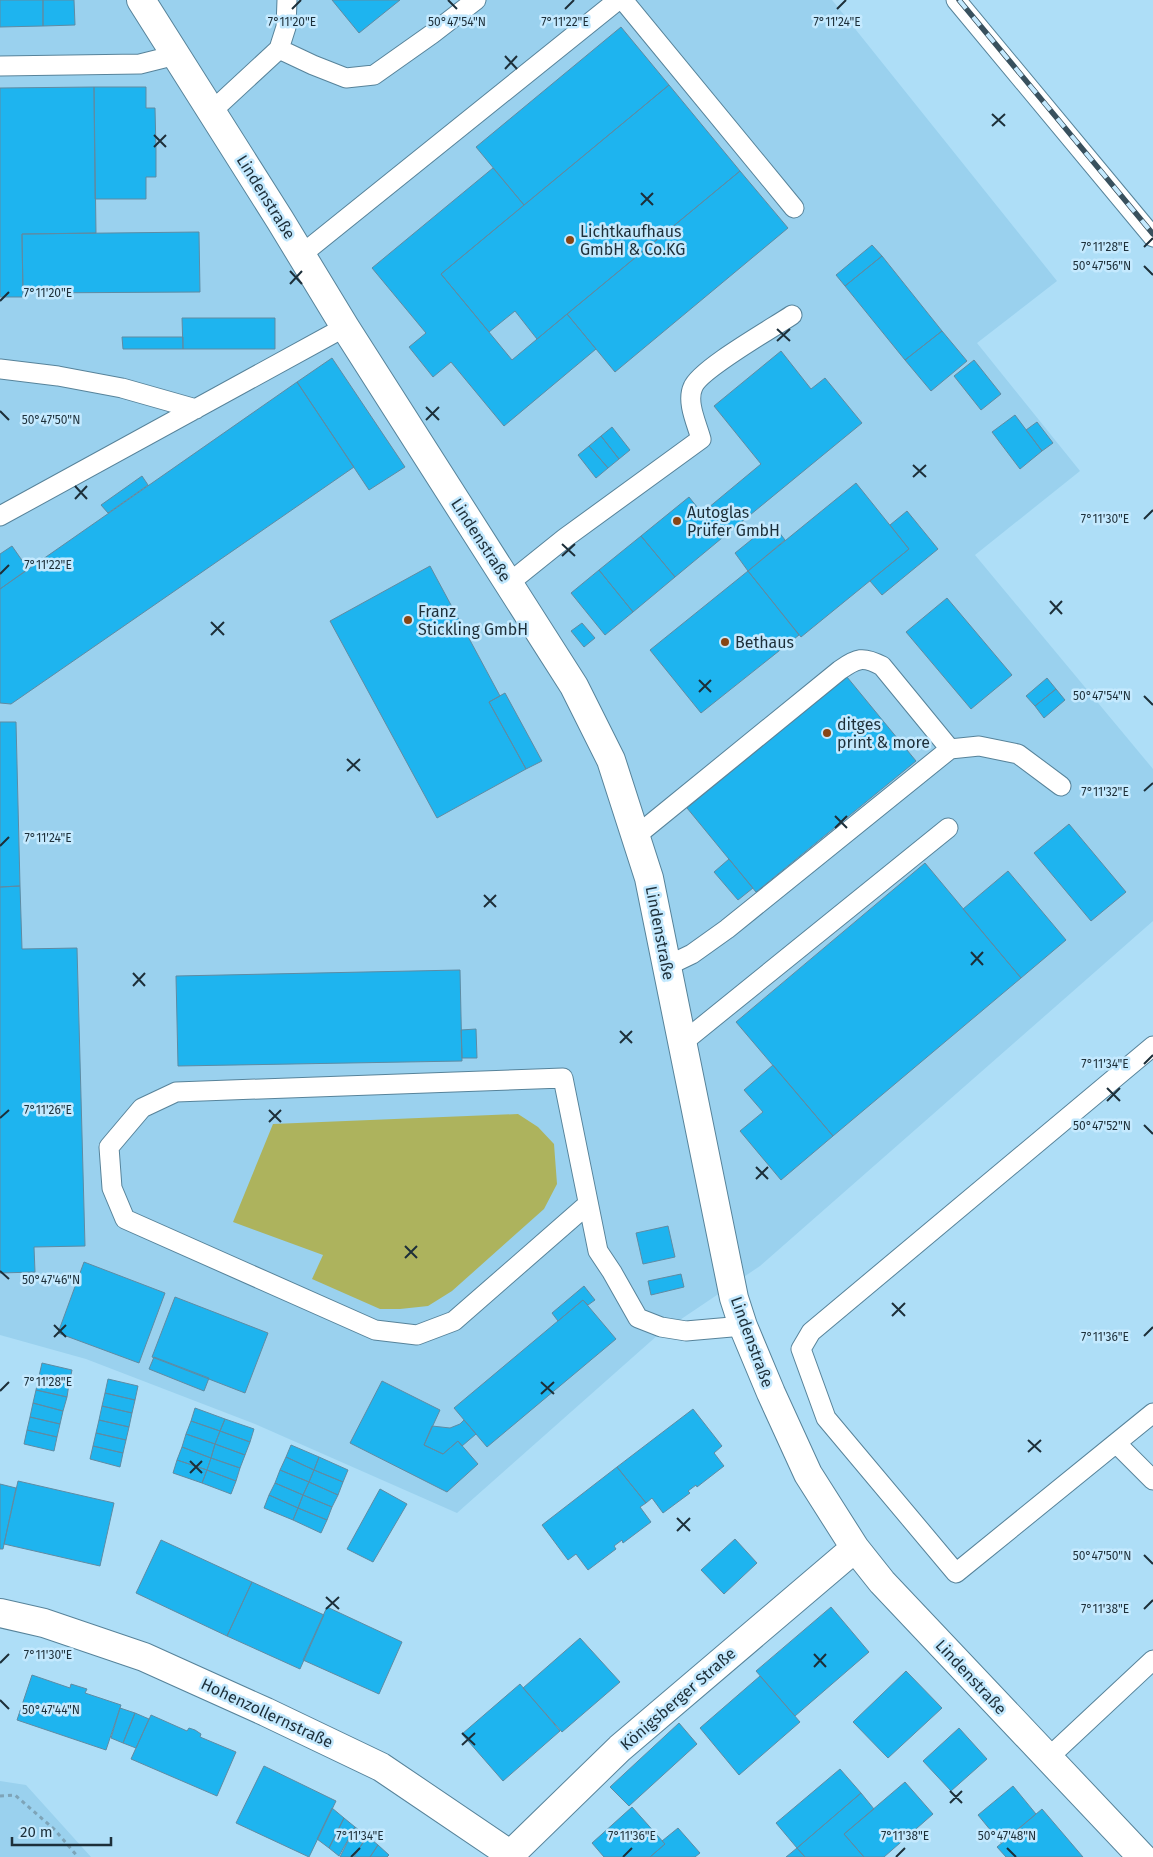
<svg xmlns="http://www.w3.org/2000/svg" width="1153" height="1857" font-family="'Fira Sans',sans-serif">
<rect width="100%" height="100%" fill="#aedef7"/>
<path fill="#9ad1ee" d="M0,0H832L1057,281L977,343L1080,471L975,555L1153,769V921L760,1266L659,1334L457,1513L255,1424L86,1359L0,1335Z
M0,1781L26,1785L91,1857H0Z"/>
<path fill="#adb35d" d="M518,1114L538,1127L554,1144L557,1184L544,1209L452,1291L428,1306L400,1309H380L312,1279L323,1255L233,1222L273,1124Z"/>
<path fill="#1eb4ef" stroke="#5f8ba3" d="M0,0H43V26L0,27Z
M43,0H74L75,25L43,26Z
M332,0H400L359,33Z
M621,27L669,85L524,205L476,147Z
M669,85L740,171L537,339L515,311L489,332L441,274Z
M94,87L96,233L22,234L23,297H0V88Z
M94,87H146V108H155L156,151V177H146V199H95Z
M493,168L524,205L441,274L512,360L567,314L596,349L504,426L451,362L433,377L409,347L426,333L372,268Z
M740,171L788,228L615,372L567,314Z
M199,232L200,292L23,293L22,234Z
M872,245L882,256L845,286L836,275Z
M882,256L942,331L905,360L845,286Z
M182,318H275V349H183Z
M942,331L967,361L931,391L905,360Z
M122,337H183V349H123Z
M781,351L811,389L825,378L862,423L722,538L702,513L761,464L714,406Z
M332,358L405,467L369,490L297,382Z
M974,360L1001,394L981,410L954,376Z
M297,382L354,467L11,704L0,703V589Z
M1015,415L1042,451L1020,469L992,432Z
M1037,422L1053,443L1042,451L1026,430Z
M612,427L630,450L619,459L601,436Z
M601,436L619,459L608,468L589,446Z
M589,446L608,468L596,478L578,455Z
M142,476L148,485L108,513L101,505Z
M856,483L909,549L801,637L748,571Z
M689,497L722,538L675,577L641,536Z
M907,511L938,549L882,595L870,581L909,549L890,525Z
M772,523L785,540L748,571L735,553Z
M641,536L675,577L633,612L599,570Z
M12,546L28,569L0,589V554Z
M430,566L500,696L489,702L526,769L437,818L330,621Z
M599,570L633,612L605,635L571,593Z
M748,571L799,635L701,713L650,650Z
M947,598L1012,675L971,709L906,632Z
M582,623L595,638L584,647L571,631Z
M847,677L916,761L756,892L687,808Z
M1047,678L1056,689L1035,706L1026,696Z
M1056,689L1065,700L1044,718L1035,706Z
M505,693L542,761L526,769L489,702Z
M0,722H16L20,886L0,887Z
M1069,824L1126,892L1091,921L1034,853Z
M729,859L753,888L738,900L714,872Z
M925,863L1021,978L833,1136L736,1022Z
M1008,871L1066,940L1021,978L963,909Z
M20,886L22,949L77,948L85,1246L34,1247L35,1272L0,1273V887Z
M460,970L462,1061L178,1066L176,976Z
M476,1029L477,1058H462L461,1030Z
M773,1065L833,1136L781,1180L740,1131L763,1112L744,1090Z
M668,1226L675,1257L643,1264L636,1233Z
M84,1262L165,1293L139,1363L58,1333Z
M681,1274L684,1287L651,1295L648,1281Z
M584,1286L595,1300L588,1305L583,1300L558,1321L552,1313Z
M175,1297L268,1333L245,1393L152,1357Z
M583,1300L616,1339L487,1447L454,1408Z
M154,1357L209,1378L204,1391L149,1369Z
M42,1363L72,1370L69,1384L39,1376Z
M39,1376L69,1384L67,1397L36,1390Z
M108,1379L138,1386L135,1400L105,1393Z
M382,1381L440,1410L424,1445L443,1454L458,1441L478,1464L447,1492L350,1443Z
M36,1390L67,1397L63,1411L33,1403Z
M105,1393L135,1400L132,1413L102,1406Z
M33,1403L63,1411L60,1424L30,1417Z
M102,1406L132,1413L129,1427L99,1420Z
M195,1408L225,1419L220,1431L191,1421Z
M693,1409L722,1446L714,1453L724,1466L697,1487L696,1485L688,1491L690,1493L663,1513L652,1498L646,1503L617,1467Z
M30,1417L60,1424L57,1437L27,1430Z
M225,1419L254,1429L250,1442L220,1431Z
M99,1420L129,1427L126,1440L96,1433Z
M464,1420L476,1434L462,1446L458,1441L443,1454L424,1445L432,1426L450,1428L460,1424Z
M191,1421L220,1431L215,1444L186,1434Z
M27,1430L57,1437L54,1451L24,1444Z
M220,1431L250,1442L245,1455L215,1444Z
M96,1433L126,1440L123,1453L93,1446Z
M186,1434L215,1444L211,1458L182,1447Z
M215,1444L245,1455L240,1468L211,1458Z
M291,1445L319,1457L314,1470L286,1457Z
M93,1446L123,1453L120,1467L90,1459Z
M182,1447L211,1458L207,1470L177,1460Z
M286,1457L314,1470L309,1482L280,1470Z
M319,1457L348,1470L343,1482L314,1470Z
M211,1458L240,1468L236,1481L207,1470Z
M177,1460L207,1470L202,1483L173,1473Z
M617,1467L646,1503L640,1507L651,1522L623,1543L622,1540L614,1546L616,1549L588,1570L576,1554L568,1560L542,1525Z
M207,1470L236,1481L231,1494L202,1483Z
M280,1470L309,1482L303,1495L275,1483Z
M314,1470L343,1482L338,1495L309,1482Z
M18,1481L114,1503L100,1566L4,1544Z
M309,1482L338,1495L332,1507L303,1495Z
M275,1483L303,1495L298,1508L269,1495Z
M0,1484L16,1488L3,1549H0Z
M380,1489L407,1504L373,1562L347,1549Z
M269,1495L298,1508L293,1520L264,1508Z
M303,1495L332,1507L327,1520L298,1508Z
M298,1508L327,1520L321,1533L293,1520Z
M735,1539L757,1563L724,1594L701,1570Z
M161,1540L252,1582L227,1636L136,1593Z
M252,1582L324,1615L300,1669L227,1636Z
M327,1607L402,1642L379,1694L303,1660Z
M831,1607L869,1652L795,1716L756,1671Z
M580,1638L620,1682L562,1732L523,1688Z
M906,1671L942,1708L888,1758L853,1722Z
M32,1675L70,1688L71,1684L87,1689L85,1693L121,1705L106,1750L17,1720Z
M760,1676L800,1722L739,1775L700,1728Z
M520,1684L560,1731L503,1781L462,1734Z
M120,1708L135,1713L123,1743L111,1738Z
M135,1713L149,1719L136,1748L123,1743Z
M151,1715L187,1731L189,1728L195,1730L201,1734L200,1737L236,1752L217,1796L131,1759Z
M679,1723L697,1744L629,1806L610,1787Z
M959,1728L987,1759L951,1791L923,1761Z
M264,1766L336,1801L309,1857L236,1823Z
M840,1769L861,1793L797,1848L776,1823Z
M905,1782L933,1814L884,1857H864L844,1834Z
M1013,1786L1036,1814L1001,1843L978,1815Z
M861,1793L874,1809L844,1834L864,1857H805L797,1848Z
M632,1807L665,1844L650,1857H604L592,1843Z
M332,1808L344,1818L329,1848L317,1839Z
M1042,1809L1083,1857H1006L997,1847Z
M344,1818L355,1827L339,1856L329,1848Z
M355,1827L367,1836L354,1857H340Z
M678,1828L700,1853L695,1857H650L665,1844L662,1841Z
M367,1836L378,1845L370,1857H354Z
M378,1845L389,1855L387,1857H370Z
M797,1848L805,1857H786Z"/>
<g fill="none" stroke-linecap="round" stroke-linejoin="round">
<g stroke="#57839a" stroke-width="21">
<path id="service" d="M623,0L794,208
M956,0L1153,237
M279,49L313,65L346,78L374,75L432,34L476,0
M0,66L140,64L176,55
M212,111L279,49L286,27L287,0
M301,255L618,0
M0,369L58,376L122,388L196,409
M0,516L345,327
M509,583L565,538L701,439C697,424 686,402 693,387C700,369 773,328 792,315
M950,749L979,746L1018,754L1061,786
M636,836L840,670C857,658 863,656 882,666L950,749L727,929L692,954L667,966
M682,1043L948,828
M1153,1046L811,1332L801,1349L826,1418L956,1573L1153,1413
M588,1204L454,1321L417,1335L375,1330L125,1219L112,1188L109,1147L142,1108L176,1092L563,1078L598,1251L612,1272L638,1318L661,1327L686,1331L743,1326
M1116,1443L1153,1480
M1048,1758L1153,1660"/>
</g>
<g stroke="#57839a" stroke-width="30">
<path id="minor" d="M141,0L280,220L345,327L574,686L611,760L649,878L734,1298L743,1326L771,1393L808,1474L855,1548L882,1582L1142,1857
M0,1613L44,1623L144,1657L266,1712L381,1767L514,1857
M508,1857L620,1748L855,1548"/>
</g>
<path stroke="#7ea4b8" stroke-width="3" stroke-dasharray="4 4" stroke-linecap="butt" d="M0,1796L15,1795L55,1830L78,1857"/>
<use href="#service" stroke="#fff" stroke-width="19"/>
<use href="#minor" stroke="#fff" stroke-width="28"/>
<g stroke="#39515e" stroke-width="5.5">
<path id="rail" d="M959,0L1153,234"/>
</g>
<use href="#rail" stroke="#c4e9fe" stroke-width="4" stroke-dasharray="11" stroke-linecap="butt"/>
</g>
<path fill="none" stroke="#1d2f39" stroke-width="2" d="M448,0L457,9M292,9L301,0M565,9L574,0M837,9L846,0M505,56L517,69M505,69L517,56M992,114L1005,126M992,126L1005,114M154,135L166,147M154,147L166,135M641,193L653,205M641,205L653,193M1144,247L1153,238M1144,266L1153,275M290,271L302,284M290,284L302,271M0,301L9,292M777,329L790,341M777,341L790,329M426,407L439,420M0,411L9,420M426,420L439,407M913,465L926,477M913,477L926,465M75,486L87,499M75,499L87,486M1144,519L1153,510M562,544L575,556M562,556L575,544M0,574L9,565M1050,601L1062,614M1050,614L1062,601M211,622L224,635M211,635L224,622M699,680L711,692M699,692L711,680M1144,696L1153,705M347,759L360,771M347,771L360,759M1144,791L1153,783M835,816L847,828M835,828L847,816M0,846L9,837M484,895L496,907M484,907L496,895M971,952L983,965M971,965L983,952M133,973L145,986M133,986L145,973M620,1031L632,1043M620,1043L632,1031M1144,1064L1153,1055M1107,1088L1120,1101M1107,1101L1120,1088M269,1110L281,1122M0,1118L9,1110M269,1122L281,1110M1144,1125L1153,1134M756,1167L768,1179M756,1179L768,1167M405,1246L417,1258M405,1258L417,1246M0,1271L9,1279M892,1303L905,1316M892,1316L905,1303M54,1325L66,1337M1144,1336L1153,1327M54,1337L66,1325M541,1382L554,1394M0,1391L9,1382M541,1394L554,1382M1028,1440L1041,1452M1028,1452L1041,1440M190,1461L202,1473M190,1473L202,1461M677,1518L690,1531M677,1531L690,1518M1144,1555L1153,1564M326,1597L339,1609M326,1609L339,1597M1144,1609L1153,1600M814,1654L826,1667M0,1663L9,1654M814,1667L826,1654M0,1700L9,1709M462,1733L475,1745M462,1745L475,1733M950,1791L962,1803M950,1803L962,1791M1007,1848L1016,1857M351,1857L360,1848M623,1857L632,1848M896,1857L905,1848"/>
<g fill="#884515" stroke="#c4e9fe" stroke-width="2">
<circle cx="570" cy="240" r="5"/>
<circle cx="677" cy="521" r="5"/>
<circle cx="408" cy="620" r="5"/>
<circle cx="725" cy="642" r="5"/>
<circle cx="827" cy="733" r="5"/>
</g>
<g text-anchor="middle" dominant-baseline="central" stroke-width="5" stroke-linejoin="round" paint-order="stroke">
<g font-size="16" fill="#1d2f39" stroke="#c4e9fe">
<text transform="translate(266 197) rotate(58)">Lindenstraße</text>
<text transform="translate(481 540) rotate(57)">Lindenstraße</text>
<text transform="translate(660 933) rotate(79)">Lindenstraße</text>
<text transform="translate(752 1342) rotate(70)">Lindenstraße</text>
<text transform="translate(971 1677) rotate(47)">Lindenstraße</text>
<text transform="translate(678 1699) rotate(-41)">Königsberger Straße</text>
<text transform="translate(267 1713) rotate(25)">Hohenzollernstraße</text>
</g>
<g font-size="16" fill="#1d2f39" stroke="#c4e9fe" text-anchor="start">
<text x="580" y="231">Lichtkaufhaus<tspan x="580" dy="18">GmbH &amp; Co.KG</tspan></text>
<text x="687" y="512">Autoglas<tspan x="687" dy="18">Prüfer GmbH</tspan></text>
<text x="418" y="611">Franz<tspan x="418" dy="18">Stickling GmbH</tspan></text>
<text x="735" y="642">Bethaus</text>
<text x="837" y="724">ditges<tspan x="837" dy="18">print &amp; more</tspan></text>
</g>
</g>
<g font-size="12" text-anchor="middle" fill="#1d2f39" stroke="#c4e9fe" stroke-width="5" stroke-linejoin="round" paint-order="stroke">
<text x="292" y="26">7°11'20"E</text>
<text x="457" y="26">50°47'54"N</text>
<text x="565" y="26">7°11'22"E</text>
<text x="837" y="26">7°11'24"E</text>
<text x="1105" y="251">7°11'28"E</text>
<text x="1102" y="270">50°47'56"N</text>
<text x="48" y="297">7°11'20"E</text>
<text x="51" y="424">50°47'50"N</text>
<text x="1105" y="523">7°11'30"E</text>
<text x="48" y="569">7°11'22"E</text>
<text x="1102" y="700">50°47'54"N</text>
<text x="1105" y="796">7°11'32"E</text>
<text x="48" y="842">7°11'24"E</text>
<text x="1105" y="1068">7°11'34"E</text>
<text x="48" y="1114">7°11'26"E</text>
<text x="1102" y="1130">50°47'52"N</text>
<text x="51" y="1284">50°47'46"N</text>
<text x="1105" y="1341">7°11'36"E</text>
<text x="48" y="1386">7°11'28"E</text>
<text x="1102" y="1560">50°47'50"N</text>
<text x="1105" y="1613">7°11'38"E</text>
<text x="48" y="1659">7°11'30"E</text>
<text x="51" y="1714">50°47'44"N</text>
<text x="360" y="1840">7°11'34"E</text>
<text x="632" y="1840">7°11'36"E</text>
<text x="905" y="1840">7°11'38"E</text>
<text x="1007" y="1840">50°47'48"N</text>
</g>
<path d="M12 1837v8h99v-8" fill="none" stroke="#1d2f39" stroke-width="2.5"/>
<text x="20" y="1837" font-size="15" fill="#1d2f39" stroke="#c4e9fe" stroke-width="4" paint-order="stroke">20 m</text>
</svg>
